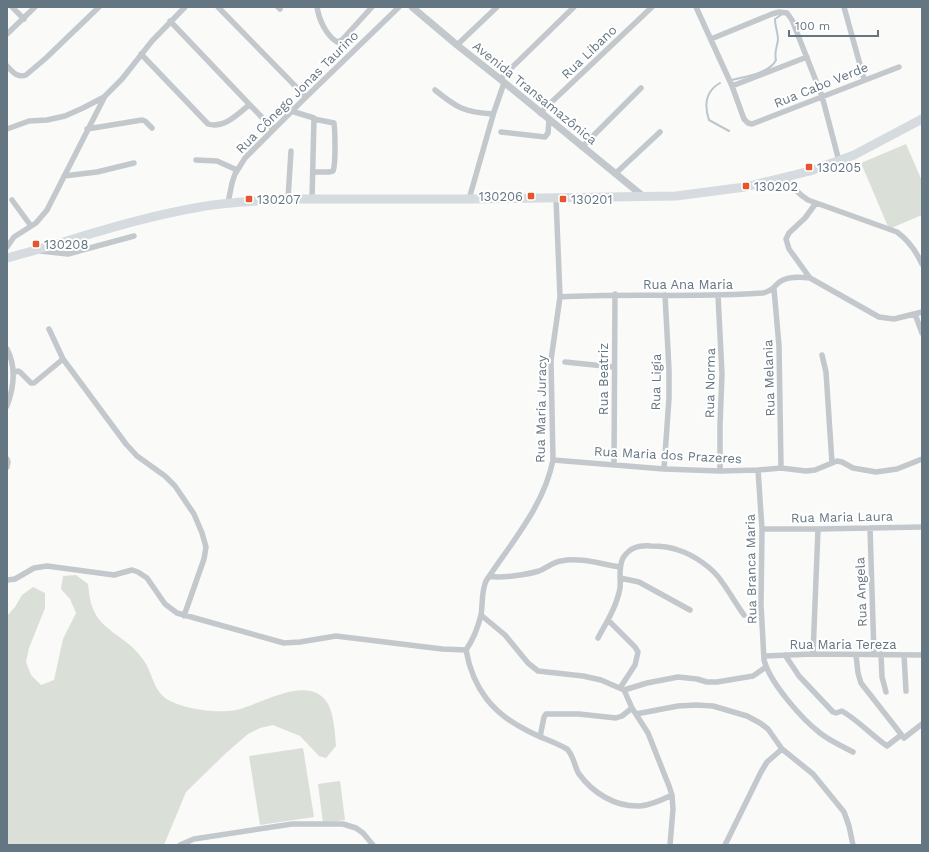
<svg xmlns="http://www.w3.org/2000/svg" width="929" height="852" font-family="'Work Sans',sans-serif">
<rect width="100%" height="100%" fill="#fafaf8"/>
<path fill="#dadfd7" d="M906,144L922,181V215L889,229L861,163Z
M76,575L88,584C89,593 90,604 95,613C103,629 123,637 135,650C139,654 143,659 146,664C153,677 154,689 165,698C181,709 218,714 236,710C260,705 310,672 328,704C334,715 335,734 336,746L326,758L319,756L300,736L273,725L260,728L248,734L226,753L186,792L164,845H7V616L15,607L22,595L33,587L45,593V608L29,648L26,662L31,675L41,685L54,680L63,639L76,613L70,599L61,589L63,576Z
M303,748L314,817L260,825L249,756Z
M340,781L345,820L323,823L318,784Z"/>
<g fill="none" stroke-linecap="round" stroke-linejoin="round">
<path stroke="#bbc7cb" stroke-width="2" d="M731,80C745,77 770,73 776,60C774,52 777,47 778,40C778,33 775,26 775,19L781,15
M720,83C706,91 704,105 709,120L729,131"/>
<path stroke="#c3c8cc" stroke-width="5.5" d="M12,7L24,19
M218,7L306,97
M278,7L280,9
M317,7C319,20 326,35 337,42L342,40L372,7
M696,7L732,86L744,119L748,123L752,124L899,67
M844,7L864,79
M170,21L273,129
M7,34L35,7
M711,39L772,14L779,12L787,13L792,20L822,96L839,161
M457,45L497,7
M141,54L208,124C224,129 238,114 249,105
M7,66C13,72 17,78 26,75L46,58L99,7
M500,79L574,7
M732,86L807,57
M435,90C457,108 464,112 493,114
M291,111L314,118L312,199
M540,113L652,7
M7,129L29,121L47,120L65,116L83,108L104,97
M87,129L142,120L145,121L152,128
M501,132L545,137L548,133L549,120
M582,147L641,88
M196,160L217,161L237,170
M313,172H329L333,171C336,164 335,131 334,123L314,119
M615,174L660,132
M64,176L97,172L134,163
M784,178L801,195L808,200L897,232C908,240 916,251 922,264
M556,198L560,297L551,360L553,460C544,506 511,543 486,581C481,593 483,603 481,615C478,627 473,640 466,650C473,689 493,714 528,731C541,738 555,742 567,749C574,756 574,766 579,774C593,793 615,807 640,806C651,805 662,800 672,795
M288,199L291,151
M469,199L494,112L504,83
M12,200L31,226
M228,203L232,183L235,174L245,158L306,97L399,7
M816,203L805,218L789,233L786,239L789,249L810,278L879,317L894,319L922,312
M7,247L14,237L36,223L47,210L105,96L122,79L152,41L185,7
M40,251L68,254L134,236
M774,289L779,346L781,468
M718,295L722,374L720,425V471
M560,297C627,293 695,298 763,293C775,290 773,286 781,281C790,276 801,277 810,278
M915,314L922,333
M49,329L63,359L126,444L137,456L165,476L175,486L194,514L202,533L206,547L204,559L184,616
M7,349C16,366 14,387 7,406
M822,355L826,372L832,463
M565,362L614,367
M13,373L18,371L20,372L31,383H34L63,359
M7,459L8,462L7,467
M553,460L664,469L720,471L758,470L781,468L806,471L815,470L837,461L842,462L853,468L876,472L897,469L922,459
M614,464L615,294
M664,469L669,398V370L665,295
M758,470L762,529L761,605L764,660C770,683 802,719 820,733C830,741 842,746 853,752
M870,528L874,654
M762,529H818L922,527
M490,576C500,579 529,574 539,571C547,568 553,562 561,561C580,557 601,564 620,567
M620,578L639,582L690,610
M7,580L15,579L34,568L47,566L114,575L132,570L138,572L147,578L165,604L177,613L284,643L300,642L336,636L442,649L466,650
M481,615L505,635L528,663L538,671L583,676L601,680L624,690L632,708L648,733L669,786L672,795L673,809L670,845
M608,620L635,647L638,652L635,665L620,688
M598,638C606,623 617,606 620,588C621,578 618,568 623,558C630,547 639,545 651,546C661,546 670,547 678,550C694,555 713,568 722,582C730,593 736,604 744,615
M813,654L818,529
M881,654L882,677L886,692
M785,655L799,676L833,712L836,713L842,711C859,721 871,735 887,746L901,735
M856,655L858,673L861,683L904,738L922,724
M904,655L906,691
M765,656L813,654L922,655
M624,690L647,683L678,677L697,679L707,682H717L753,676L766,667
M636,714L678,706L696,705L713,706L747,716L760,723L768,729L782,749L813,774L844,812L849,826L853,845
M540,737L544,717L546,714H579L616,718L622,716L632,708
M180,845L194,839L292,824H343L356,828L363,833L373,845
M725,845L761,772L767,762L782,749"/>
<path stroke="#c3c8cc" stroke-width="7" d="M412,7L457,45L500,79L644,197"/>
<path stroke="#d6dbdf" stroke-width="9" d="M7,258C71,241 135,218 200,207C229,202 259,201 288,199H469L676,196L745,187L810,171L854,155L922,119"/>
</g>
<g fill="#e4572e" stroke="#fff" stroke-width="1.5">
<rect x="805" y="163" width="8" height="8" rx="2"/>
<rect x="742" y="182" width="8" height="8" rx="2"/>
<rect x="527" y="192" width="8" height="8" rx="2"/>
<rect x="245" y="195" width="8" height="8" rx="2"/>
<rect x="559" y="195" width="8" height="8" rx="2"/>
<rect x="32" y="240" width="8" height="8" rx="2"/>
</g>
<g text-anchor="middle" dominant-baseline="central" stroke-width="4" stroke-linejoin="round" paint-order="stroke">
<g font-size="13" fill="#657683" stroke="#fff">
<text transform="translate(589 52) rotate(-44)">Rua Líbano</text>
<text transform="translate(821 85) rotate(-22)">Rua Cabo Verde</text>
<text transform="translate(297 92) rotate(-45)">Rua Cônego Jonas Taurino</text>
<text transform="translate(535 93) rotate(39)">Avenida Transamazônica</text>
<text x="688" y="284">Rua Ana Maria</text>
<text transform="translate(769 378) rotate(-92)">Rua Melania</text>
<text transform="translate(603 379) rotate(-90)">Rua Beatriz</text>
<text transform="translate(656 382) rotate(-89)">Rua Ligia</text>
<text transform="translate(710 383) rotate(-89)">Rua Norma</text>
<text transform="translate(541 409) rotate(-89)">Rua Maria Juracy</text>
<text transform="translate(668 455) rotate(3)">Rua Maria dos Prazeres</text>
<text transform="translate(842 517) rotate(-1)">Rua Maria Laura</text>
<text transform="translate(751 569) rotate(-91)">Rua Branca Maria</text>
<text transform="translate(861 592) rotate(-92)">Rua Angela</text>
<text x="843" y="644">Rua Maria Tereza</text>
</g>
<g font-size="13" fill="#657683" stroke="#fff" text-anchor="start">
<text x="817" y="167">130205</text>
<text x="754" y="186">130202</text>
<text x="523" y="196" text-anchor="end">130206</text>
<text x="257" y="199">130207</text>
<text x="571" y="199">130201</text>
<text x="44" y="244">130208</text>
</g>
</g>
<rect width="929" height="852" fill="none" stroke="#657683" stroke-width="16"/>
<path d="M789 30v6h89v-6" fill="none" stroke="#657683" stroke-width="2"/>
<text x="795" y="30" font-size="12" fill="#657683" stroke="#ffffff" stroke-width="3" paint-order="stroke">100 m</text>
</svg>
